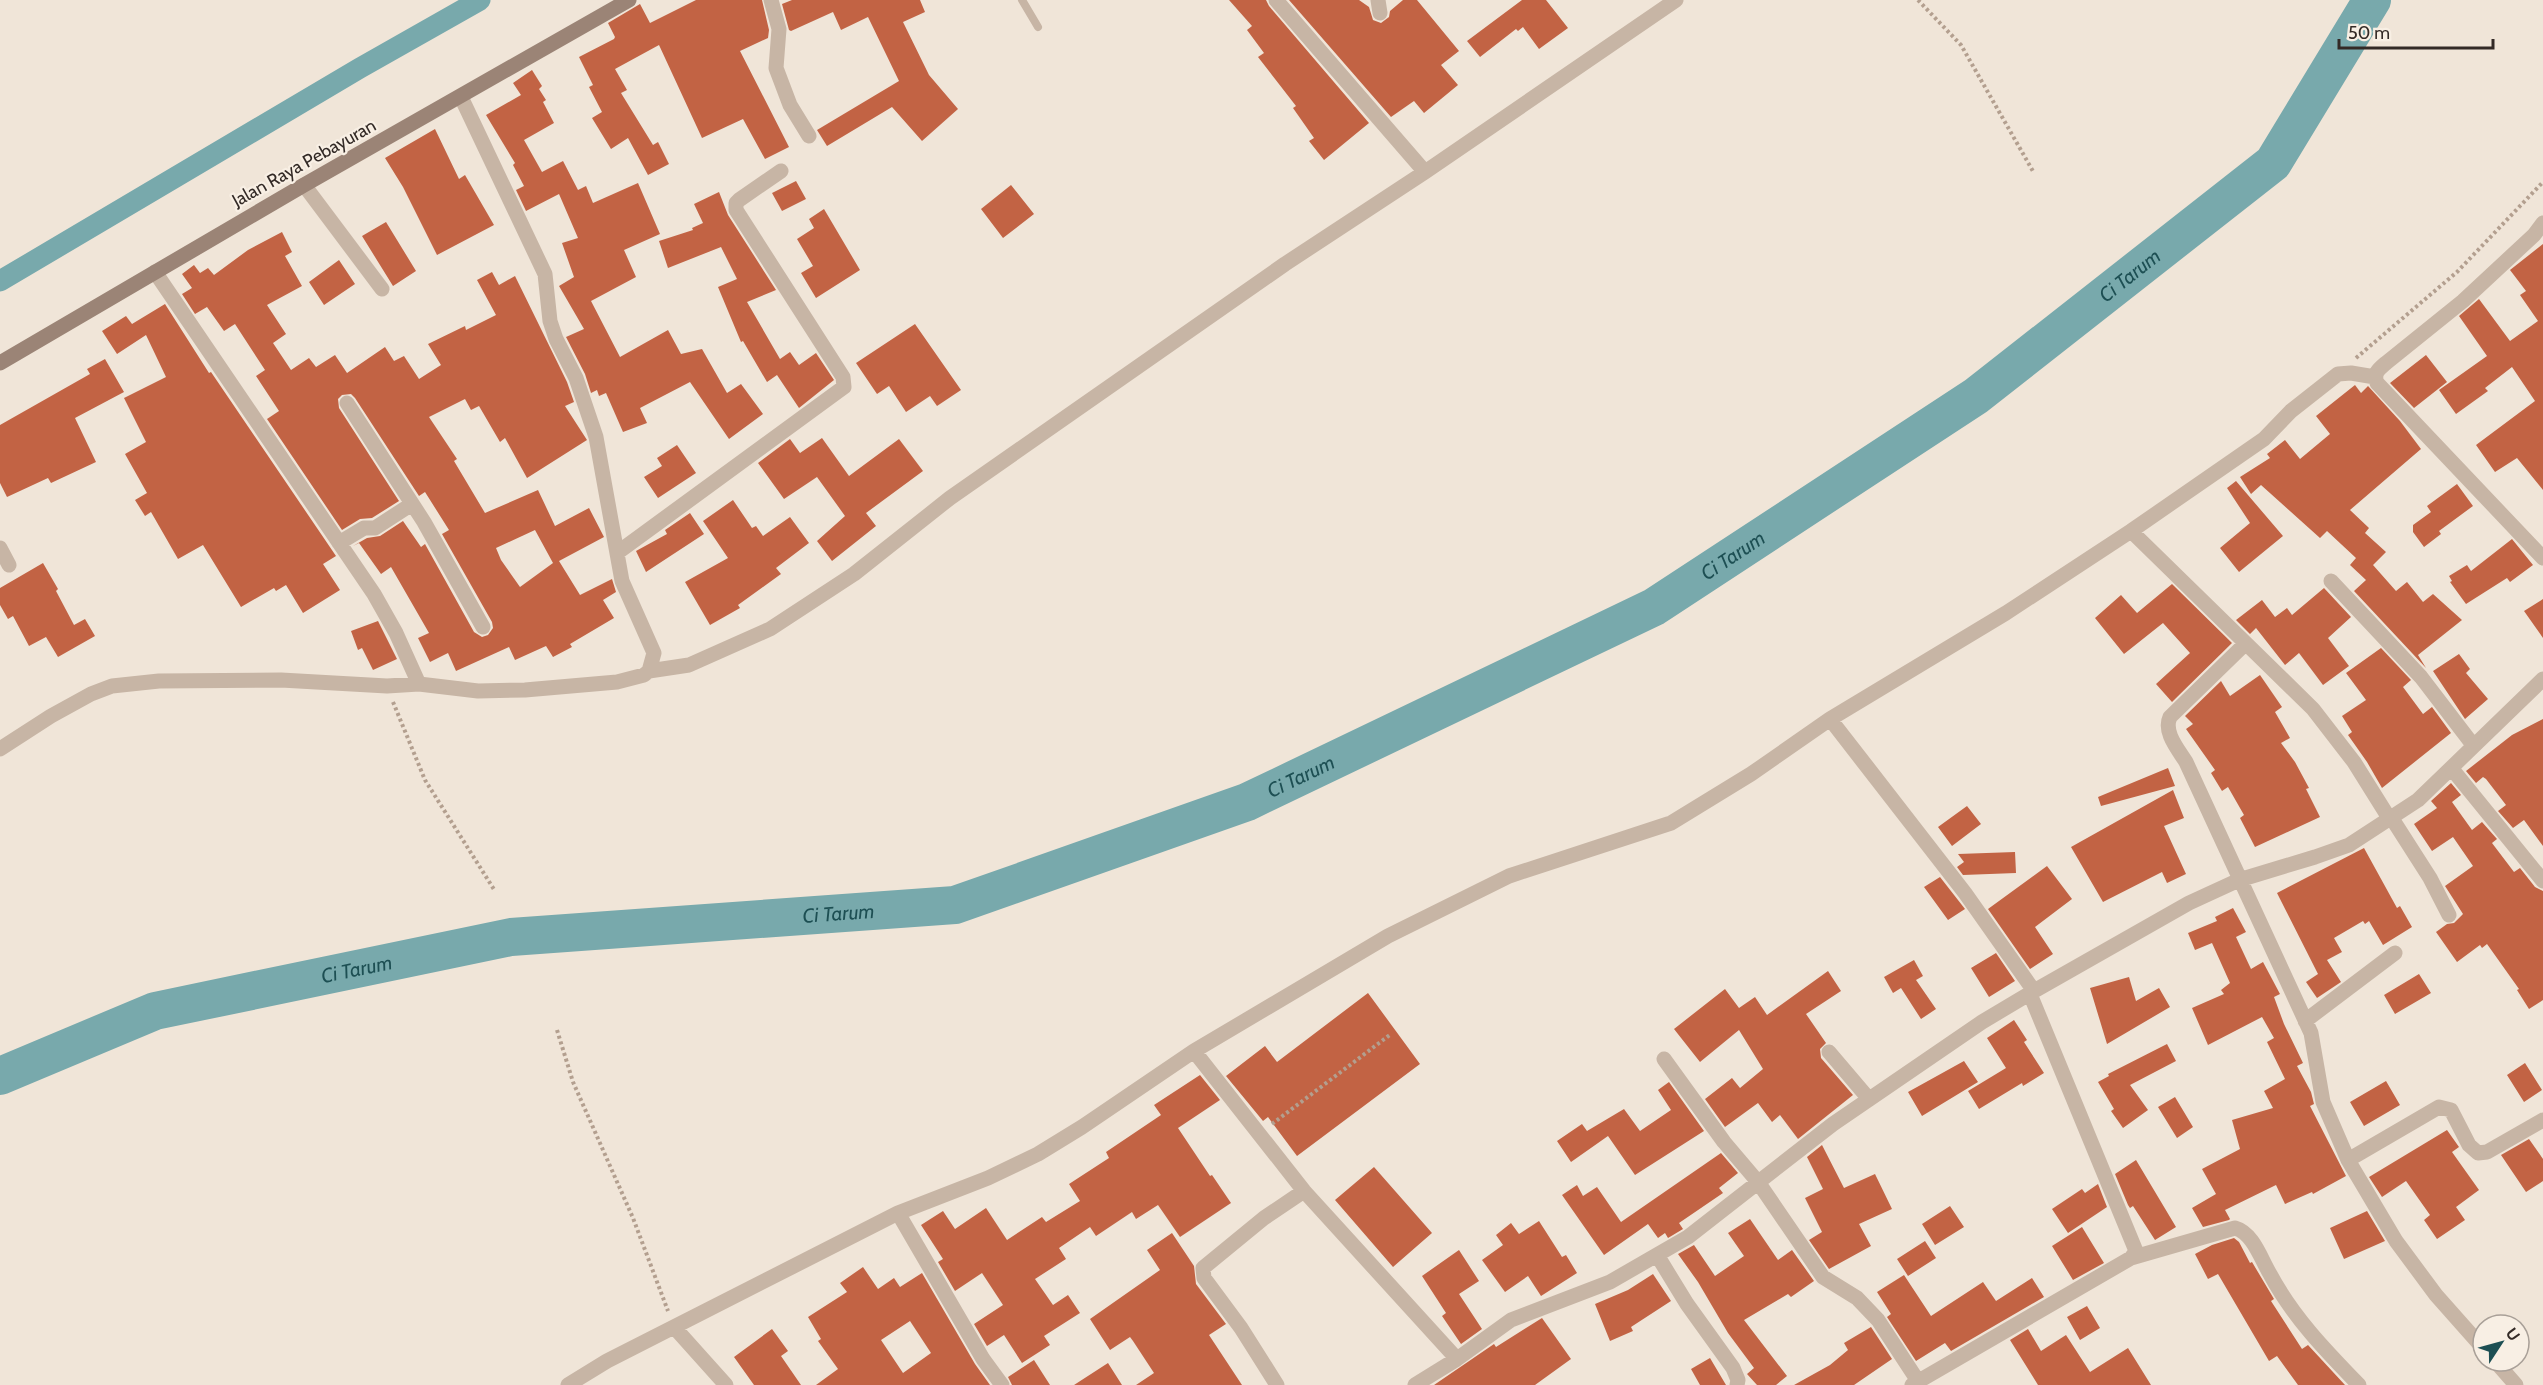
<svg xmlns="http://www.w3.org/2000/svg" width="2543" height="1385" font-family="Cabin,sans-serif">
<rect width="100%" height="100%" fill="#f0e5d8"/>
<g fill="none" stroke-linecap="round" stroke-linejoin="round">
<path stroke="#78a9ac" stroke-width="21" d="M0,281L360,68L480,0"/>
<path stroke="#78a9ac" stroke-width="38" id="s1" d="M0,1076L155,1011L511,937L955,905L1247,802L1654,607L1976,396L2273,163L2372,0"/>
</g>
<path fill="#c26344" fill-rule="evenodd" d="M696,0H762L769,30L768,38L740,51L789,147L765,159L743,119L702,138L659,45L615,69L627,90L621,93L653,145L658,142L669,164L648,175L628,138L611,149L592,118L602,112L589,87L593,85L579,57L614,39L615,37L608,23L640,4L650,23Z
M792,0H920L925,12L903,22L929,75L958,109L922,141L892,107L827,146L817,130L899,81L868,17L841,30L833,12L791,31L789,30L782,4Z
M1229,0H1266L1269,6L1369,123L1324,160L1309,141L1314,138L1293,108L1296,106L1258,57L1264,53L1247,30L1252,26Z
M1289,0H1359L1369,7L1373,20L1381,23L1389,17L1390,11L1403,0H1417L1459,51L1441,65L1458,85L1424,113L1414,101L1391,117Z
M1522,0H1546L1568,28L1539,49L1523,27L1518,31L1516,29L1480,57L1467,41Z
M532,70L542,86L539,89L546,100L543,102L554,123L524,140L542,172L563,161L578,190L586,186L593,203L638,183L660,234L624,250L636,277L591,301L620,357L668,330L681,354L702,349L727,393L741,384L763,414L729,439L690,382L640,408L647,423L623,432L606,393L599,396L597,390L591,393L585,374L566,337L584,329L559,286L574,277L562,243L578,238L559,194L526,211L516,190L524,186L513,165L515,163L486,115L521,95L513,83Z
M435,129L459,179L465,175L494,225L437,255L403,187L385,158Z
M796,181L806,199L782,211L772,193Z
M1011,185L1034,214L1003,238L981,209Z
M719,192L728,215L776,290L747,302L780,359L790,352L799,365L816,353L834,380L799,408L777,375L767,382L743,341L741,342L718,287L737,279L721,247L668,268L659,241L693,230L692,228L703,223L694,204Z
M824,209L860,270L816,298L801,273L813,266L797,239L814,228L809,219Z
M386,222L416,271L393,286L362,236Z
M282,232L292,252L285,256L302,286L267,305L286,334L273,343L291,370L309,358L316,367L335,355L347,373L385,347L394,361L404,356L419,379L441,365L428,344L465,326L466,330L496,315L477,280L492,272L499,285L515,276L567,382L574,402L565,406L587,440L527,478L505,438L500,442L479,406L471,410L465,399L429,417L457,459L454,461L485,513L538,490L555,526L589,508L604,537L559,561L580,595L612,579L616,592L603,600L614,618L570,644L572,647L553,657L546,646L515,660L509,647L456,671L448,653L430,662L418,638L429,633L391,567L381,574L359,543L353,546L367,538L380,536L403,521L421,547L425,544L474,632L482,637L488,635L493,628L492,622L442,534L449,530L425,492L419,496L355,398L351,394L342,395L338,399L339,408L399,501L372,518L360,519L342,530L267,419L279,411L256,376L265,370L235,324L224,331L207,307L195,314L182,294L192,288L182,274L194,265L200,273L208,268L214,275L248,250ZM535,530L553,563L520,587L501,560L496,548Z
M2543,244V490L2517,458L2495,472L2476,445L2535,401L2512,367L2485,388L2488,391L2456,414L2439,390L2487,356L2459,316L2479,299L2510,341L2538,321L2520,295L2526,291L2510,270Z
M339,260L355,284L324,305L309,282Z
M165,304L209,373L211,372L336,556L323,564L340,590L303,613L286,585L276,591L274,588L241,607L203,545L178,559L151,512L145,516L135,500L147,493L125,454L146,442L124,398L166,377L146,335L117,354L102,331L126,316L132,324Z
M915,324L961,390L937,406L930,396L906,412L889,386L877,394L856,363Z
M2426,355L2447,382L2414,408L2390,383Z
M105,359L124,392L75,418L96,462L51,483L48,478L7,497L0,483V425L90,374L87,369Z
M2355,385L2361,393L2368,386L2400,421L2421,449L2350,510L2369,528L2365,533L2386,552L2373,565L2396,591L2407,582L2423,602L2433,594L2462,620L2418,655L2426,668L2354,591L2366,580L2350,565L2356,558L2327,531L2320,538L2261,485L2251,494L2240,477L2270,458L2267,454L2285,440L2300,459L2330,434L2316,416Z
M822,438L849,476L899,439L923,471L866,513L876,526L832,561L817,541L845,516L817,477L784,499L758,463L790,439L800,453Z
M677,445L696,473L658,498L644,477L662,466L657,458Z
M2236,481L2283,536L2239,572L2220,548L2250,523L2227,488Z
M2457,484L2473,506L2439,531L2441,534L2424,547L2413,532V525L2431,512L2427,506Z
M733,500L752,528L756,526L763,536L790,517L809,543L776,568L781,574L738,605L740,608L710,625L685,582L728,558L703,521Z
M690,513L704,534L646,572L636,551L667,534L665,530Z
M2512,539L2533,565L2510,582L2507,578L2466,604L2450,582L2452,581L2449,576L2467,565L2471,571Z
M43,563L58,589L56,591L74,625L85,619L95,636L58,657L46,637L29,646L13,616L8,619L0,605V588Z
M2172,584L2232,643L2172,702L2156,684L2190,653L2163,623L2124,654L2095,618L2121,595L2137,613Z
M2324,588L2351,617L2328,638L2349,666L2323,685L2299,653L2285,665L2256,628L2250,634L2236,620L2262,600L2275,617L2287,608L2292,615Z
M2543,599V638L2524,611Z
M378,621L397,659L373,670L362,648L358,650L351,631Z
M2381,648L2411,680L2403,687L2423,714L2432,707L2451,733L2382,788L2367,762L2348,735L2352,732L2342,716L2366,700L2346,673Z
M2459,654L2470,669L2466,673L2488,699L2465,719L2433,671Z
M2260,675L2282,707L2275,712L2290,738L2281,743L2295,762L2309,788L2306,789L2320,817L2255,847L2240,818L2244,815L2228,787L2222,791L2211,773L2215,770L2186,729L2193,724L2185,716L2221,681L2230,696Z
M2543,719V846L2524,820L2513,828L2498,811L2506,805L2486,779L2483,777L2476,783L2466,771L2512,735Z
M2168,768L2175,786L2101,806L2098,797Z
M2451,783L2461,795L2452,802L2472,830L2482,822L2497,839L2492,843L2514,872L2520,868L2535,887L2543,891V1000L2529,1009L2517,990L2519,989L2487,944L2482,948L2480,945L2457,962L2436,932L2447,924L2454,923L2463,914L2445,886L2473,866L2453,837L2432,851L2414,824L2437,808L2431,801Z
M2173,790L2184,818L2164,826L2186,874L2167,883L2162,872L2103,902L2071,847Z
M1967,806L1981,824L1952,846L1938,827Z
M2364,848L2397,908L2400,906L2412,927L2383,945L2369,921L2365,924L2363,921L2334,938L2342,952L2327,960L2341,982L2317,998L2306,982L2318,974L2277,893Z
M2015,852L2016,873L1963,875L1957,867L1964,862L1958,854Z
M2047,866L2072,899L2035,927L2053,954L2030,969L1988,909Z
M1940,877L1965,909L1948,920L1924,887Z
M2233,908L2246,932L2236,937L2251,969L2263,962L2280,994L2274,997L2284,1024L2303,1063L2297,1066L2311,1092L2314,1104L2310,1106L2346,1176L2313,1194L2312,1192L2285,1204L2276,1185L2225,1210L2230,1219L2229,1220L2203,1227L2192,1208L2216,1194L2202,1169L2240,1149L2232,1120L2273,1108L2264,1091L2285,1079L2267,1042L2274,1038L2262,1017L2208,1045L2192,1008L2224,994L2221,990L2230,983L2212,943L2195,950L2188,933L2217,921L2215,917Z
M1996,953L2015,981L1989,997L1971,968Z
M1914,960L1923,976L1916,980L1936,1009L1921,1019L1901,988L1893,993L1884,977Z
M1828,971L1841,991L1806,1014L1826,1043L1820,1049L1821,1058L1853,1095L1798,1139L1780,1115L1772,1122L1758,1103L1725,1127L1705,1099L1732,1078L1740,1088L1763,1069L1739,1030L1700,1062L1674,1029L1725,989L1739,1008L1755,997L1767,1015Z
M2419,974L2431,993L2395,1014L2384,995Z
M2129,977L2136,1001L2159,988L2170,1007L2107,1044L2090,988Z
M1368,993L1420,1064L1297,1156L1268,1117L1263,1121L1226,1076L1265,1046L1277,1062Z
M2014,1020L2027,1040L2024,1042L2044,1073L2023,1086L2022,1083L1979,1109L1968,1091L2006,1068L1987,1038Z
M2167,1044L2176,1061L2130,1085L2148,1110L2123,1128L2111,1111L2114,1109L2098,1082L2109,1076L2108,1074Z
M1964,1061L1978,1082L1922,1116L1908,1092Z
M2525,1063L2542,1090L2524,1102L2507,1075Z
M1200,1075L1220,1100L1178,1128L1210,1176L1212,1175L1231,1203L1180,1237L1158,1205L1136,1219L1132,1212L1096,1236L1090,1227L1059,1248L1066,1259L1035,1279L1053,1305L1068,1295L1080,1313L1044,1336L1050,1345L1022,1363L1004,1335L987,1346L974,1324L1003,1305L982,1273L955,1291L938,1262L943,1259L921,1225L943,1211L955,1229L986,1208L1007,1240L1042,1217L1046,1222L1080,1201L1069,1184L1109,1158L1106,1152L1161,1115L1154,1105Z
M2386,1081L2400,1105L2364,1126L2350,1102Z
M1669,1082L1704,1131L1635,1175L1608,1136L1571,1162L1557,1141L1582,1124L1587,1131L1624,1109L1640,1131L1671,1110L1658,1090Z
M2175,1097L2193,1127L2177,1138L2158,1107Z
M2447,1130L2459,1147L2452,1152L2479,1190L2456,1207L2465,1220L2437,1239L2424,1220L2430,1215L2406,1181L2382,1197L2369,1177Z
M2529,1139L2543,1159V1181L2526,1192L2501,1155Z
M1822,1145L1844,1188L1875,1174L1892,1209L1859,1224L1871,1246L1829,1269L1809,1240L1822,1232L1805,1198L1823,1189L1807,1157Z
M1721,1153L1738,1173L1719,1188L1723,1193L1679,1223L1683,1229L1668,1238L1665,1233L1658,1238L1648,1224L1604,1255L1562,1195L1577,1185L1583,1196L1597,1187L1621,1222Z
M2136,1160L2176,1227L2155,1240L2133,1206L2130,1208L2128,1205L2115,1174Z
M1374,1167L1432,1233L1393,1267L1335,1200Z
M2098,1184L2107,1207L2068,1233L2052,1209L2082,1189L2085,1193Z
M1950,1206L1964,1227L1935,1245L1922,1224Z
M2367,1211L2385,1241L2344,1259L2330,1228Z
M1750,1219L1778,1260L1792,1250L1814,1281L1791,1297L1788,1294L1744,1320L1787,1376L1776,1385H1757L1747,1374L1754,1368L1728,1333L1698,1282L1678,1254L1694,1245L1715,1276L1744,1256L1728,1233Z
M1539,1221L1562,1257L1566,1255L1577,1273L1541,1296L1528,1276L1505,1292L1482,1260L1503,1245L1496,1235L1511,1223L1519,1234Z
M2082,1227L2104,1263L2073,1280L2052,1246Z
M1172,1233L1194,1266L1196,1284L1226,1324L1209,1335L1242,1385H1136L1154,1373L1133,1341L1130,1337L1110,1350L1090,1319L1160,1270L1147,1250Z
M2234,1238L2239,1242L2250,1263L2252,1262L2274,1299L2271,1301L2302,1349L2308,1345L2345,1385H2298L2277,1356L2269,1361L2218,1274L2208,1279L2195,1254L2212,1245Z
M1925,1241L1936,1258L1908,1276L1897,1259Z
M1459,1250L1479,1281L1459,1294L1482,1329L1461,1344L1442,1316L1446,1313L1422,1276Z
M863,1267L878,1289L894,1278L900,1287L922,1273L975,1364L990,1385H816L838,1369L818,1341L821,1339L808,1317L847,1292L840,1283ZM910,1321L931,1353L903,1373L881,1340Z
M1653,1274L1671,1301L1631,1327L1633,1331L1610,1341L1595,1304L1628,1290Z
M1904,1275L1931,1316L1983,1282L1996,1301L2032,1278L2044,1297L1951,1351L1945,1343L1916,1361L1887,1317L1891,1314L1877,1292Z
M2087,1306L2100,1328L2080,1340L2067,1317Z
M1542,1318L1571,1359L1535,1385H1434L1494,1344L1496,1347Z
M1871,1327L1892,1359L1854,1385H1794L1830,1365L1848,1350L1844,1343Z
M772,1329L788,1351L781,1356L801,1385H754L734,1357Z
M2028,1329L2041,1351L2066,1335L2090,1372L2128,1348L2151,1385H2038L2010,1340Z
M1710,1358L1726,1385H1700L1691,1369Z
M1034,1360L1050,1385H1012L1008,1377Z
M1108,1363L1122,1385H1074Z"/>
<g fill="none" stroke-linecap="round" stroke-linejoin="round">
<path stroke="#b39f8f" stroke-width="4" stroke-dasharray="3 3" stroke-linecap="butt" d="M1918,0L1961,45L2034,173
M2356,358L2457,272L2543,182
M393,702L425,780L495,891
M557,1030L573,1082L633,1218L668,1311
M1272,1124L1391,1034"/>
<path stroke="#c7b5a5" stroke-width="8" d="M1022,0L1038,27"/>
<path stroke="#c7b5a5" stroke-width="15" d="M771,0L779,29L776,68L790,105L809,136
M1276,0L1425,172
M1378,0L1380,13
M304,185L382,289
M2543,223L2534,235L2463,301L2386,363C2379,369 2373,373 2377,383L2543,558
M155,272L374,594L396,633L419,684
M347,403L424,522L483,627
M2131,531L2313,709L2354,762L2389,818
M339,543L364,528H375L412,504
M0,548L9,565
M617,553L844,387L843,377L736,210V203L739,200L781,171
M2331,581L2421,677L2473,745
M2245,644L2170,717C2163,732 2178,749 2186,762L2311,1033L2323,1102L2348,1160L2396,1241L2436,1295L2483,1348
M649,671L689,665L770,629L854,574L950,498L1285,264L1425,172L1676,0
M1830,719L1965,893L2034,991
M0,749L51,716L91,694L112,686L159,681L281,680L387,686L419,684L478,691L525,690L617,682L644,675L649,671L654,653L622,581L596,437L576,378L556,339L550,321L545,274L461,97
M2452,769L2543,881
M2391,817L2430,878L2449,915
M2305,1021L2395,953
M1194,1051L1304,1191L1457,1359
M1829,1052L1869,1099
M1664,1059L1724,1142L1758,1182L1823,1277L1857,1298L1878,1320L1918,1381
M2348,1160L2439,1107L2451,1110L2469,1145L2478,1153L2487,1152L2543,1120
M898,1213L983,1359L1002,1385
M1657,1255L1687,1304L1733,1368L1738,1380L1737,1385
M2131,1258L2235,1228C2253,1233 2261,1259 2270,1274C2293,1317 2325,1350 2359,1385
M674,1327L726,1385
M2495,1361L2516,1385
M568,1385L607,1361L898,1213L988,1178L1038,1154L1082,1127L1194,1051L1388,936L1509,876L1671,823L1751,774L1830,719L2006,613L2131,531L2264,439L2291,411L2338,374L2351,373L2375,377
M1277,1385L1241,1328L1204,1278L1203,1268L1264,1218L1304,1191
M1415,1385L1457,1359L1511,1320L1610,1282L1688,1237L1833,1124L1982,1022L2034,991L2189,903L2239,880L2315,857L2349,845L2418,800L2543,679
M1912,1385L2131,1258L2136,1251L2030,994"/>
<path stroke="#9b8476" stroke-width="15" d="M0,363L304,185L629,0"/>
</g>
<g text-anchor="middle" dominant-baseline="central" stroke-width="4.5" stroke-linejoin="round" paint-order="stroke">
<g font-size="18" fill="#332a26" stroke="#f8efe4">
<text transform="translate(304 163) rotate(-29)">Jalan Raya Pebayuran</text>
</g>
<g font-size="20" font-style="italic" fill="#1d4f53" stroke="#f8efe4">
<text stroke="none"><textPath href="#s1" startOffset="2318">Ci Tarum</textPath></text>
<text stroke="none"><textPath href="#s1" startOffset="1832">Ci Tarum</textPath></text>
<text stroke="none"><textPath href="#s1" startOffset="1346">Ci Tarum</textPath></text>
<text stroke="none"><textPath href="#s1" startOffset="860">Ci Tarum</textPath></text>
<text stroke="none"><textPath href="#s1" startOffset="374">Ci Tarum</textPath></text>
</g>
</g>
<g transform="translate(2501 1343) rotate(54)"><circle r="28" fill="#f8efe4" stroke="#a9a098" stroke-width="1.5"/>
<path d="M0-4.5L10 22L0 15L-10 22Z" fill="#1d4f53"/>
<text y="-9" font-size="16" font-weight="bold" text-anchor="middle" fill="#332a26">U</text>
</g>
<path d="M2339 39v9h154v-9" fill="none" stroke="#332a26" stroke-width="3"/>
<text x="2348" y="39" font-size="18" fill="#332a26" stroke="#f8efe4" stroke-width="4.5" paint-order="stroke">50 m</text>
</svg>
